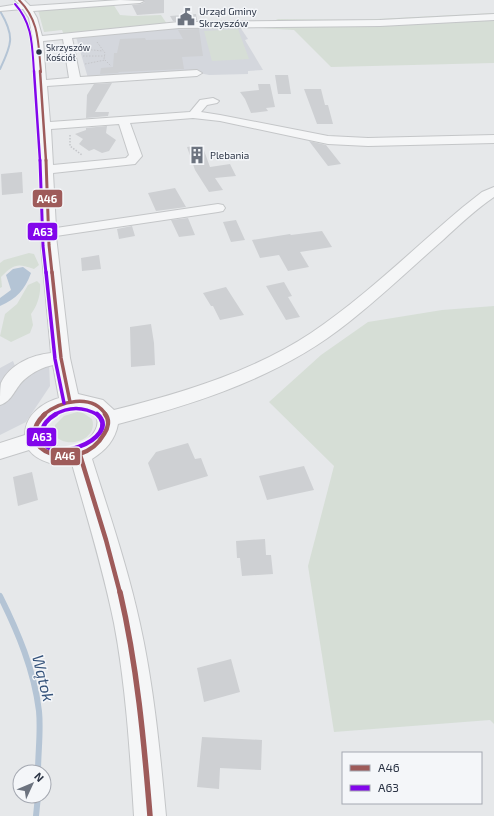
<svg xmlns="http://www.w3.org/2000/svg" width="494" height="816" font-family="'Exo 2',sans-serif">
<rect width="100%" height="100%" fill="#e6e8ea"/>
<path fill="#d4d7dd" d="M238,24L248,39L245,40L263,70L248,71V74L209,75L199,73L88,78L76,37L158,28Z
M13,361L15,366L49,362L50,386L26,422L0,435V368Z"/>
<path fill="#d6ded6" d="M113,4L120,15L133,16L161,15L167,24L64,35L62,30L44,32L38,10Z
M494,13V63L331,67L294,30L258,28L278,19L357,20Z
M238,29L249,59L212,61L204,31Z
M29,253L34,254L39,265L34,269C17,263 14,264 1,277L2,287L0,288V263L4,260Z
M37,281L40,284C41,295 37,306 31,314L33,325L30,333L11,342L0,336L5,314L17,304L28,285Z
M494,306V724L490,720L334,732L308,566L334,466L269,402L321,355L368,322L442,310Z
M77,412L83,413L92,419C99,440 65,451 54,434L55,425L64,416Z"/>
<path fill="#b4c4d5" d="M23,267L31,273C25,290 16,299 0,306V298L11,290L6,275L13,269Z"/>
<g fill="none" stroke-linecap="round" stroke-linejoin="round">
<path stroke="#b4c4d5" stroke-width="2" d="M0,11C15,36 12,44 0,69"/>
<path stroke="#b4c4d5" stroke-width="6" d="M0,596C18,632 34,670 39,711C41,731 38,752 38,772
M36,816L38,796"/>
</g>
<path fill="#ced0d3" d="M145,0H164V13L137,15L132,5L141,4L145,2Z
M196,14L197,20L173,21L170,16Z
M199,29L203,56L182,57L184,69L119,72L118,73L100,74L101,68L113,67L114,53H117L120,39L145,38L146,40L183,39L178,30Z
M275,75H288L291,94H278Z
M112,83L95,112H109L108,116L86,118L87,95L94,84Z
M258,84H270L275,107L266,108L268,111L251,113L245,99L240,92L259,90Z
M304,89H321L325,105H328L333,124H317Z
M107,126L106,133L116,140L109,151L102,153L94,149L89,151L79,144L83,139L75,134L86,130V128Z
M309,141L326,145L341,164L328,166Z
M202,145L210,167L230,164L236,176L215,178L223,190L209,192L195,170L187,147Z
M22,172L23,193L2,195L1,174Z
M175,188L186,207L156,211L148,193Z
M188,218L195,235L179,237L171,220Z
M236,220L245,240L231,242L223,222Z
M132,226L135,236L119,239L117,229Z
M322,231L332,247L300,252L309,267L288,271L279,255L260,258L252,240L290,234L291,235Z
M99,255L101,269L82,271L81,258Z
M284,282L292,296L288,297L300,317L286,320L266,286Z
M226,287L244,315L220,320L213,306H211L203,293Z
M151,324L154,343L155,365L131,367L130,327Z
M188,443L195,459L201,458L208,476L158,491L148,463L156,452Z
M304,466L314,490L267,500L259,476Z
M32,472L38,500L18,506L13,477Z
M265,539L266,555H271L273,574L242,576L240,558H237L236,541Z
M231,659L240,692L204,702L197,668Z
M202,737L262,740L261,770L220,768L219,789L197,787Z"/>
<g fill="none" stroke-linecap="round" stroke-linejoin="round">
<g stroke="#c4c6c8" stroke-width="2">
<path id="minor" d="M15,0H24L30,6L120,0L144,1L140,3L33,11L37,18L42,36L179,22L380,20L494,14V20L380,26L179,28L72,38L80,77L197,70L202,73L197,76L47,86L50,122L190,112L200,100L213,98L219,101L217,103L207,105L201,112L220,115L328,136L368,138L494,135V143L368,146L328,144L220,121L193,118L130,123L142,156L135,164L53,173L56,228L218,204L223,205L225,208L223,211L218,212L56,236L70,358L78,394L103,400L114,410C182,393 252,372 311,333C366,296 413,249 463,207L482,192L494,187V197C476,209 459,225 443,240C412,267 382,296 349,322C282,376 201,402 118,424C115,440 106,450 92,459C109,513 128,568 140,624C154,687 160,752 166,816H134C130,752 126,686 114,623C103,569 87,517 72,464C58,467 38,462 29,450L0,459V443L25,435C25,415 42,403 59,398L53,365C43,367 33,372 25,379C15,387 13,401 0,405C0,399 0,388 1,383C10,364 32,355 51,353L41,245L39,130L33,39L29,18L23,9L0,11V7L19,4ZM63,39L69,78L46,80L43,41ZM119,124L129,155L126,158L53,165L51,129ZM77,408C81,409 86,410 89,411C108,420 91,440 79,446C72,449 65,448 58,447C41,444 43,426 54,417C61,412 69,410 77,408Z"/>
</g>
<path stroke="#c5c6ca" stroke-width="1" stroke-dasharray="1.5 1.5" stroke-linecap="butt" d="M97,42L105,53L104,59L111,66
M82,49L103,51
M83,56H105
M85,64L105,60"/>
<path stroke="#c5c6ca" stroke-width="1.5" stroke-dasharray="1.5 1.5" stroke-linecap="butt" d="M70,135V146L82,155"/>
<use href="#minor" fill="#f5f6f7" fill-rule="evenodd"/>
<g stroke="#f4f6f9" stroke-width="3.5">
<path id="bus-1-far5" d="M19,0C40,21 38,44 41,72"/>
</g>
<g stroke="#f4f6f9" stroke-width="4">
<path id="bus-1-far4" d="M40,71L46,161"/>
</g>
<g stroke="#f4f6f9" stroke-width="5">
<path id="bus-1-far3" d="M46,160L49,245L52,273"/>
</g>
<g stroke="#f4f6f9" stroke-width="6">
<path id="bus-1-far2" d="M52,272L61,358L70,402
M43,415C60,401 92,393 106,415"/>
</g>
<g stroke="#f4f6f9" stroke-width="8">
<path id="bus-1-far1" d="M45,414C7,450 80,477 104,434C108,428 110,420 105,414
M80,455L106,540L120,593"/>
</g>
<g stroke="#f4f6f9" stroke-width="8">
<path id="bus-1" d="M120,592C137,665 144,741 150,816"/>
</g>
<g stroke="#f4f6f9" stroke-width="3.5">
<path id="bus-2-far4" d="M15,4C33,24 32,46 34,72"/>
</g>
<g stroke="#f4f6f9" stroke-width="4">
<path id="bus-2-far3" d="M34,71L40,161"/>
</g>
<g stroke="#f4f6f9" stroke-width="5">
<path id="bus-2-far2" d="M40,160L43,246L46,273"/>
</g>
<g stroke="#f4f6f9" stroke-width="6">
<path id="bus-2-far1" d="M46,272L55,359L64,403
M54,415C69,406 83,406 98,415"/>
</g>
<g stroke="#f4f6f9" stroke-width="8">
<path id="bus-2" d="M56,414C49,418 42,425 42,433C39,471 125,438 97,414"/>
</g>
<use href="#bus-1-far5" stroke="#9e5b5a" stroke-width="2"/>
<use href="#bus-1-far4" stroke="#9e5b5a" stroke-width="2.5"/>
<use href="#bus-1-far3" stroke="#9e5b5a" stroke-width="3"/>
<use href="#bus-1-far2" stroke="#9e5b5a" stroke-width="3.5"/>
<use href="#bus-1-far1" stroke="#9e5b5a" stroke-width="4.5"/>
<use href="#bus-1" stroke="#9e5b5a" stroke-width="5.5"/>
<use href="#bus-2-far4" stroke="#8206eb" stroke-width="2"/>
<use href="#bus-2-far3" stroke="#8206eb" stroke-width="2.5"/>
<use href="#bus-2-far2" stroke="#8206eb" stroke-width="3"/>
<use href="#bus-2-far1" stroke="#8206eb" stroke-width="3.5"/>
<use href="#bus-2" stroke="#8206eb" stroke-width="4.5"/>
</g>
<defs>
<g id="civic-bare" transform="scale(1.38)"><path d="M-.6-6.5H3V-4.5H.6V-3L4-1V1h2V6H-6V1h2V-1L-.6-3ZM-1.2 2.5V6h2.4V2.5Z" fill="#6c737f" stroke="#f4f6f9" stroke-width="2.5" paint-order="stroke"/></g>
<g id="building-bare" transform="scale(1.38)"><path d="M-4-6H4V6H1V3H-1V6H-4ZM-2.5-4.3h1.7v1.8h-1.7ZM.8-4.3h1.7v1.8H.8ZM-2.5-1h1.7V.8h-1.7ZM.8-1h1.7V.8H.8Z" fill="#6c737f" stroke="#f4f6f9" stroke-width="2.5" paint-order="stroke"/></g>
</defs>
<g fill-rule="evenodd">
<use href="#civic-bare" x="186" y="17"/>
<use href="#building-bare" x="197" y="155"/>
</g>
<circle fill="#2b3445" stroke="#f4f6f9" stroke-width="1.5" cx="39" cy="52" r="3.5"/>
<g text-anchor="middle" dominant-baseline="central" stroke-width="3" stroke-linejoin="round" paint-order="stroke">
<g font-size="9" fill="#2b3445" stroke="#f4f6f9" text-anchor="start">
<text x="46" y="47">Skrzyszów<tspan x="46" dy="10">Kościół</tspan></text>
</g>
<g font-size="10" fill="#2b3445" stroke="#f4f6f9" text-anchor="start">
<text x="199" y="11">Urząd Gminy<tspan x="199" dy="12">Skrzyszów</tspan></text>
<text x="210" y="155">Plebania</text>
</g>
<g font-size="16" font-style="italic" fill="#34527a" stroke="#f4f6f9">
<text transform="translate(44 678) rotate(76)">Wątok</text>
</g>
</g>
<g stroke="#f4f6f9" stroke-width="1.5">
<rect x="32" y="189" width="31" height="19" rx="4" fill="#9e5b5a"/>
<rect x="27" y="222" width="31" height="19" rx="4" fill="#8206eb"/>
<rect x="26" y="427" width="31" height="20" rx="4" fill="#8206eb"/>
<rect x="50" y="447" width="31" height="19" rx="4" fill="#9e5b5a"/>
</g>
<g font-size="11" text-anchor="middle" font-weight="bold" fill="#fff">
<text x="47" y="203">A46</text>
<text x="43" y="236">A63</text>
<text x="42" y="441">A63</text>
<text x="65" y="460">A46</text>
</g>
<rect x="342" y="752" width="140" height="52" fill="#f4f6f9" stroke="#a4a8b1"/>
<rect x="350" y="765" width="20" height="6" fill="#9e5b5a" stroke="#a4a8b1"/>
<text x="378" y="772" font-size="12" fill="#2b3445">A46</text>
<rect x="350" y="785" width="20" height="6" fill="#8206eb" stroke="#a4a8b1"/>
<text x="378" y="792" font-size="12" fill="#2b3445">A63</text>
<g transform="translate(32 784) rotate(46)"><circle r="19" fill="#f4f6f9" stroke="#a4a8b1"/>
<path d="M0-3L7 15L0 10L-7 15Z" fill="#6c737f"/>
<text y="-6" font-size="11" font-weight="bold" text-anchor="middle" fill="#2b3445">N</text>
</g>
</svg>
